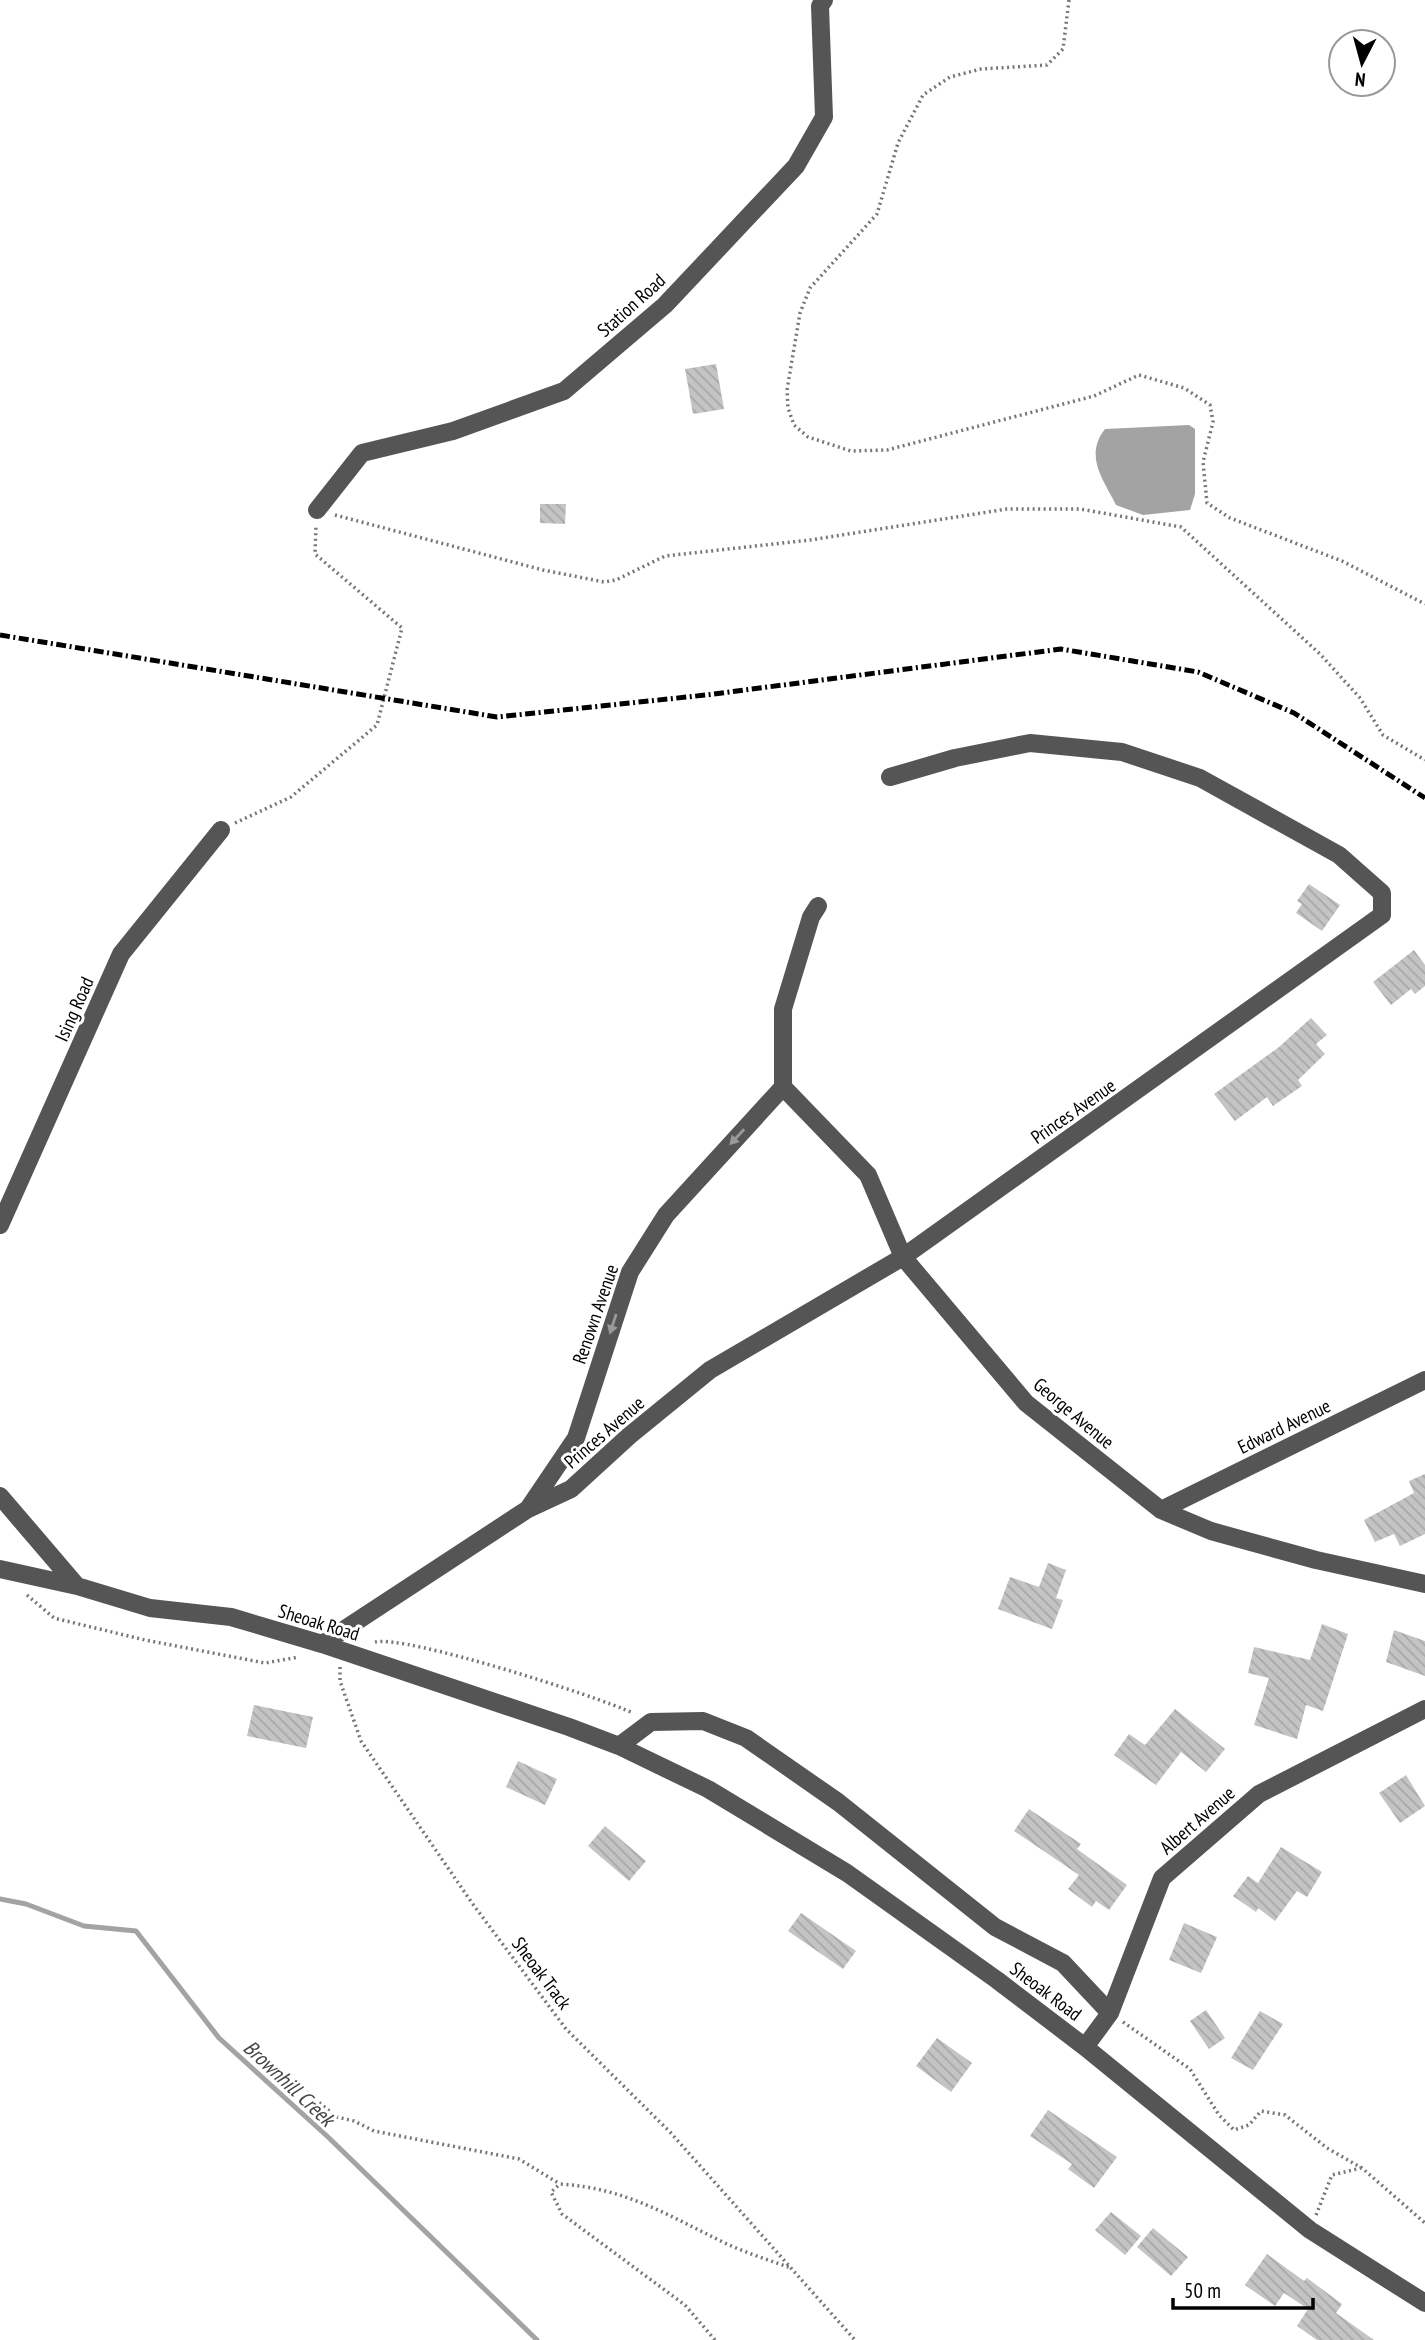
<svg xmlns="http://www.w3.org/2000/svg" width="1425" height="2340" font-family="'PT Sans Narrow',sans-serif">
<defs>
<pattern id="building-back-hatch" width="6" height="6" patternUnits="userSpaceOnUse" patternTransform="scale(1.75)"><rect width="6" height="6" fill="#c4c4c4"/><path d="M-1 5l2 2M0 0l6 6M5-1l2 2" fill="none" stroke="#a7a7a7"/></pattern>
</defs>
<rect width="100%" height="100%" fill="#fff"/>
<path fill="#a3a3a3" d="M1189,425L1195,429V494L1190,510L1143,515L1116,505C1103,479 1084,456 1105,429Z"/>
<g fill="none" stroke-linecap="round" stroke-linejoin="round">
<path stroke="#a3a3a3" stroke-width="5" d="M0,1899L26,1904L84,1926L136,1931L219,2038L328,2137L537,2340"/>
</g>
<path fill="url(#building-back-hatch)" d="M716,364L724,409L693,414L685,369Z
M540,504H566L565,524L540,523Z
M1309,884L1340,905L1322,931L1296,913L1302,904L1297,901Z
M1414,950L1425,965V986L1415,994L1411,989L1391,1005L1373,982Z
M1311,1018L1327,1035L1316,1044L1325,1054L1298,1080L1302,1086L1273,1106L1267,1097L1235,1121L1214,1094L1279,1047Z
M1425,1474V1534L1400,1546L1394,1534L1375,1542L1364,1520L1414,1493L1409,1481Z
M1048,1563L1066,1570L1056,1598L1063,1600L1052,1629L998,1609L1010,1577L1039,1587Z
M1322,1624L1348,1634L1323,1711L1306,1705L1297,1739L1254,1725L1269,1678L1248,1673L1254,1647L1310,1660Z
M1394,1630L1425,1641V1676L1386,1662Z
M254,1705L313,1717L306,1748L247,1736Z
M1175,1709L1225,1749L1206,1772L1181,1752L1156,1785L1114,1755L1129,1734L1145,1745Z
M518,1761L557,1779L545,1805L506,1787Z
M1406,1775L1425,1806L1400,1823L1379,1793Z
M1029,1809L1081,1844L1077,1849L1127,1885L1109,1910L1096,1901L1092,1907L1068,1889L1079,1875L1014,1831Z
M605,1826L646,1861L629,1881L588,1846Z
M1281,1847L1322,1872L1307,1897L1297,1891L1275,1921L1258,1908L1256,1912L1233,1896L1248,1876L1258,1883Z
M801,1913L856,1951L843,1969L788,1931Z
M1184,1923L1217,1937L1201,1973L1169,1960Z
M1206,2010L1225,2038L1209,2049L1190,2021Z
M1260,2011L1283,2024L1253,2070L1231,2058Z
M937,2038L972,2063L951,2092L916,2066Z
M1048,2110L1117,2157L1094,2188L1068,2169L1072,2164L1030,2136Z
M1111,2212L1141,2236L1125,2255L1095,2230Z
M1153,2228L1188,2257L1171,2276L1137,2247Z
M1267,2254L1304,2281L1307,2278L1342,2304L1336,2313L1374,2340H1317L1297,2326L1308,2309L1284,2293L1275,2306L1245,2285Z"/>
<g fill="none" stroke-linecap="round" stroke-linejoin="round">
<path stroke="#777" stroke-width="3.5" stroke-dasharray="2 3.5" stroke-linecap="butt" d="M1069,0L1063,49L1047,65L981,69L950,77L923,95L898,143L877,214L810,288L800,313L787,390L788,408L794,425L808,437L851,451L887,450L1094,396L1139,375L1184,388L1210,405L1213,422L1203,462L1207,503L1230,518L1342,561L1425,604
M335,515L543,570L604,582L616,580L665,556L810,540L1007,509H1080L1181,527L1320,654L1360,698L1383,735L1425,760
M235,823L291,797L377,725L402,628L315,554L316,527
M27,1595L54,1618L145,1640L265,1663L299,1657
M375,1642C407,1635 596,1696 633,1713
M340,1667V1681L361,1741L472,1903L566,2029L670,2132L855,2340
M1123,2022L1190,2069L1219,2115L1234,2130L1249,2125L1261,2111L1285,2115L1327,2148L1362,2168L1425,2223
M255,2051L337,2117L354,2121L374,2131L519,2159L560,2184
M1316,2215L1332,2175L1361,2168
M715,2340L685,2305L562,2214L551,2192L560,2184C626,2188 669,2216 725,2243C746,2253 769,2260 791,2268"/>
<path stroke="#555" stroke-width="18" d="M317,510L362,453L453,431L564,391L665,305L796,166L824,117L820,6L824,0
M783,1087L868,1175L903,1257L1026,1403L1161,1510L1211,1531L1316,1560L1425,1584
M783,1087V1009L811,917L818,906
M0,1225L121,954L221,830
M0,1496L77,1586
M528,1509L576,1438L630,1272L666,1215L783,1087
M1161,1510L1425,1380
M0,1569L77,1586L150,1608L231,1617L322,1644L569,1727L619,1746L708,1789L847,1873L997,1980L1085,2047L1310,2230L1425,2303
M322,1644L528,1509L571,1489L629,1436L710,1370L903,1257L1382,915V893L1339,855L1200,778L1122,752L1030,743L955,758L890,777
M619,1746L651,1722L703,1721L746,1738L838,1802L995,1927L1063,1963L1110,2013
M1085,2047L1110,2013L1162,1878L1259,1794L1425,1709"/>
<path stroke="#000" stroke-width="5" stroke-dasharray="10 3.5 2 3.5" stroke-linecap="butt" d="M0,635L497,717L706,695L1061,649L1198,672L1294,713L1425,798"/>
</g>
<defs><path id="oneway-solid" d="M-6-.8H1V-3.2L6.5 0L1 3.2V.8H-6Z" transform="scale(1.75)"/></defs>
<g fill="#999">
<use href="#oneway-solid" transform="translate(737 1137) rotate(133)"/>
<use href="#oneway-solid" transform="translate(613 1324) rotate(108)"/>
</g>
<g text-anchor="middle" dominant-baseline="central" stroke-width="6" stroke-linejoin="round" paint-order="stroke">
<g font-size="19" fill="#000" stroke="#fff">
<text transform="translate(631 305) rotate(-42)">Station Road</text>
<text transform="translate(74 1009) rotate(-66)">Ising Road</text>
<text transform="translate(1073 1111) rotate(-35)">Princes Avenue</text>
<text transform="translate(595 1314) rotate(-71)">Renown Avenue</text>
<text transform="translate(1074 1413) rotate(40)">George Avenue</text>
<text transform="translate(1284 1426) rotate(-26)">Edward Avenue</text>
<text transform="translate(604 1432) rotate(-41)">Princes Avenue</text>
<text transform="translate(319 1622) rotate(17)">Sheoak Road</text>
<text transform="translate(1197 1820) rotate(-41)">Albert Avenue</text>
<text transform="translate(542 1973) rotate(53)">Sheoak Track</text>
<text transform="translate(1046 1991) rotate(37)">Sheoak Road</text>
</g>
<g font-size="21" font-style="italic" fill="#444" stroke="#fff">
<text transform="translate(289 2083) rotate(43)">Brownhill Creek</text>
</g>
</g>
<g transform="translate(1362 63) rotate(186)"><circle r="33" fill="#ffffff" stroke="#999999" stroke-width="2"/>
<path d="M0-5L12 26L0 18L-12 26Z" fill="#000000"/>
<text y="-10" font-size="19" font-weight="bold" text-anchor="middle" fill="#000000">N</text>
</g>
<path d="M1173 2298v10h140v-10" fill="none" stroke="#000000" stroke-width="3.5"/>
<text x="1184" y="2298" font-size="21" fill="#000000" stroke="#ffffff" stroke-width="5" paint-order="stroke">50 m</text>
</svg>
